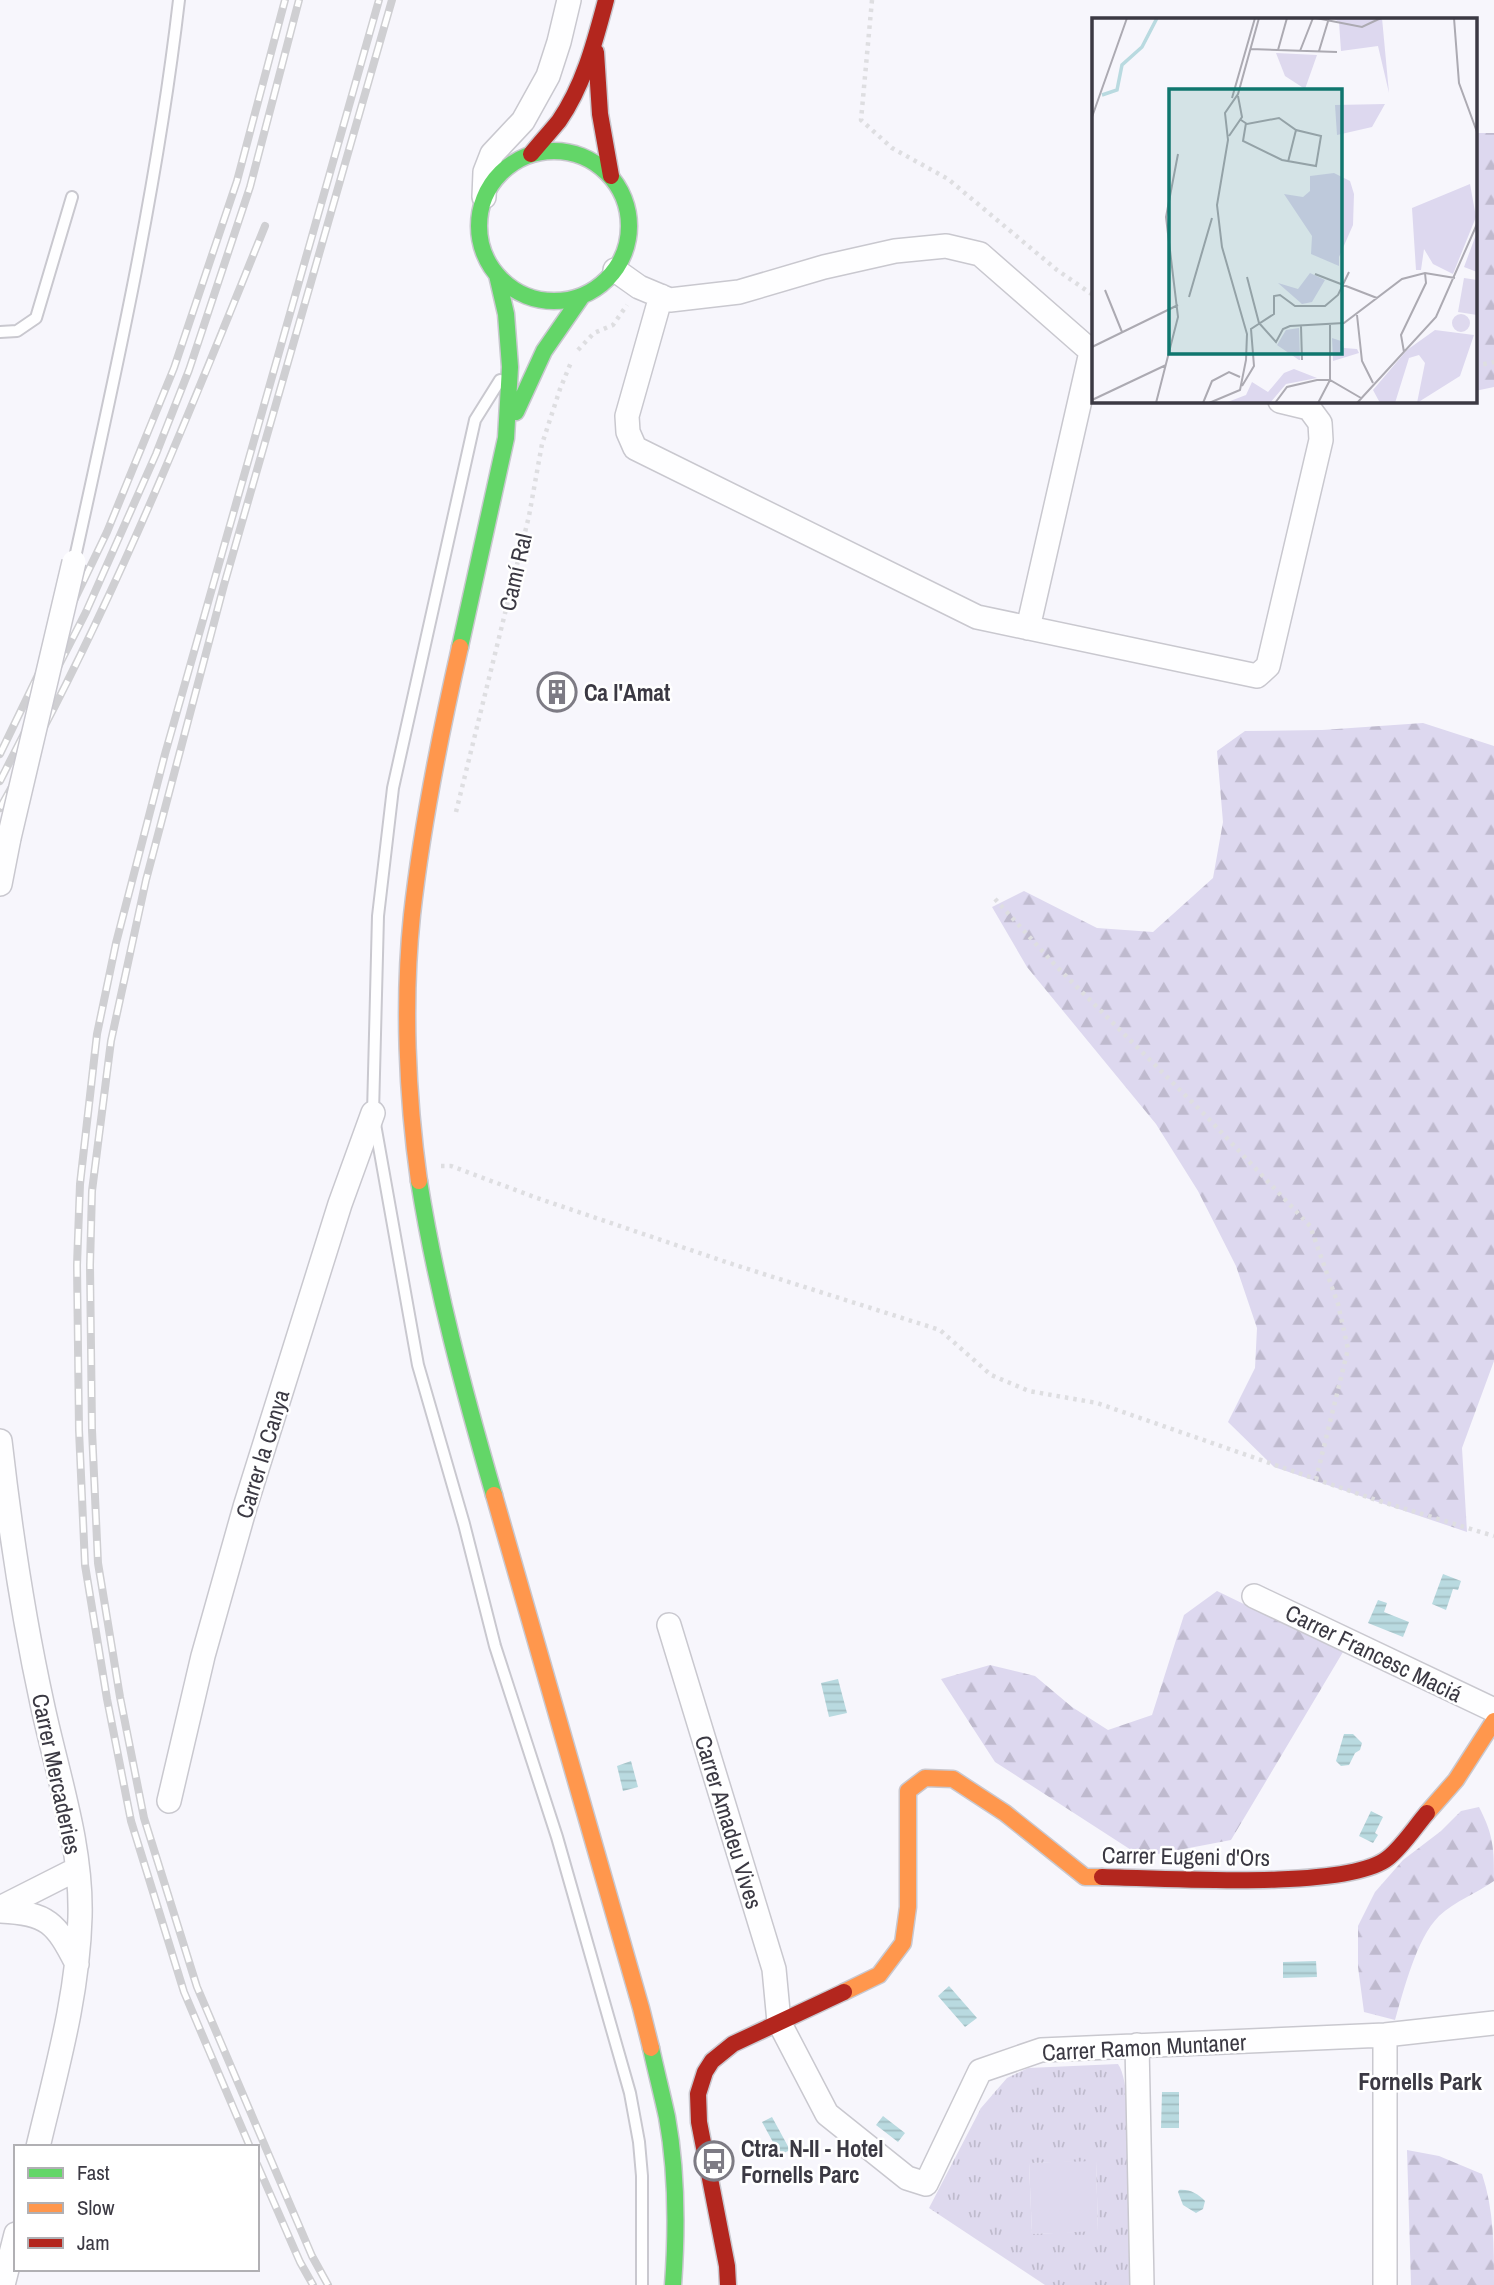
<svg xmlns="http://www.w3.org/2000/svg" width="1494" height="2285" font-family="'Archivo Narrow',sans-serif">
<defs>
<pattern id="forest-firs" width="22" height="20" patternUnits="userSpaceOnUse" patternTransform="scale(1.75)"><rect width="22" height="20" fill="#ddd8ef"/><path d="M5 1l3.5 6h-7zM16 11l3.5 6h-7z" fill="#bfbace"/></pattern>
<pattern id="park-tufts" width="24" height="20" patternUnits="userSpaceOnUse" patternTransform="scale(1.75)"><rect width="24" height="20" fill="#ded9ee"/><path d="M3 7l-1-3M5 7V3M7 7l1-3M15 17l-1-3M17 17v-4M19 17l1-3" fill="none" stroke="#bfbbcd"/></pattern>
<pattern id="water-rules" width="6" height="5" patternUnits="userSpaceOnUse" patternTransform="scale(1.75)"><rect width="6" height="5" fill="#b9dae0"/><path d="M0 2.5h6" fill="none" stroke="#a0bcc1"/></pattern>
</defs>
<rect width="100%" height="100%" fill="#f7f6fc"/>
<path fill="#ded9ee" d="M1096,2160L1098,2232L1032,2234L1029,2163Z"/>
<path fill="url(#forest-firs)" d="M1475,133H1494V387L1475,391Z
M1423,723L1494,746V1361L1462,1448L1467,1532L1274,1467L1228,1422L1255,1368L1257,1328L1236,1266L1198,1191L1156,1124L1027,967L992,907L1024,891L1097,928L1153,932L1213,878L1223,822L1217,751L1245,731L1322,730Z
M1217,1591L1343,1652L1231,1840L1142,1857L995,1762L941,1679L990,1665L1035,1676L1072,1707L1108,1730L1152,1715L1184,1615Z
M1479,1807C1494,1836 1494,1849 1494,1881C1477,1893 1455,1901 1439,1916C1416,1939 1404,1990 1395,2020L1364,2012L1358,1967V1926L1375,1892L1403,1860L1441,1831L1461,1811Z
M1407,2150L1439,2156L1482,2174C1494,2210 1494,2247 1494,2285H1411Z"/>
<path fill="url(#park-tufts)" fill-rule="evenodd" d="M1118,2064C1136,2088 1130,2246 1130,2285H1045L929,2208L981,2108L1007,2078L1028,2068ZM1096,2161L1098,2231L1032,2234L1029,2163Z"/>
<path fill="url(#water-rules)" d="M1443,1574L1461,1581L1458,1590L1453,1589L1446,1610L1432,1604Z
M1378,1600L1387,1603L1384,1612L1409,1622L1403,1637L1368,1623Z
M838,1679L847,1713L829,1717L821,1683Z
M1344,1734H1353L1362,1743L1360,1750L1355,1753L1349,1765L1341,1766L1336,1761Z
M631,1761L638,1787L623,1791L617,1766Z
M1371,1811L1383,1817L1375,1833L1378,1835L1373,1843L1359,1836Z
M1316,1961L1317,1977L1283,1978V1962Z
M949,1986L977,2018L965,2027L938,1996Z
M1162,2092H1179V2128H1161Z
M883,2116L905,2133L898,2142L876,2125Z
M772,2117L790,2150L780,2155L762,2122Z
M1179,2190C1190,2189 1198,2194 1205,2201L1203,2209L1196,2213L1183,2205L1178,2192Z"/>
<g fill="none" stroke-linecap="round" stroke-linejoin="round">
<g stroke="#c9c8cf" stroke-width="14">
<path id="lane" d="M0,332L17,331L36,318L72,197
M500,380L475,420L393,788L378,916L373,1113L418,1365L464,1524L495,1646L557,1837L630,2093L639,2142L642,2176V2285
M74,562C115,376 157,190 179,0"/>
</g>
<g stroke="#c9c8cf" stroke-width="26">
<path id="street" d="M484,197L485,172L492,154L523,121L548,76L559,42L569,0
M615,270L639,287L670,300L739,292L824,267L895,251L946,246L980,254L1093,353
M661,296L627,416L628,432L635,448L977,617L1257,676L1268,666L1321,440L1320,423L1309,408L1280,401
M1028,628L1091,352
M0,884L9,838
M0,1441C10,1529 23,1616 42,1703C57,1774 82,1844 80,1917C78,1996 56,2071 38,2147
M1254,1596L1494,1710
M669,1625L774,1969L779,2022L827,2114L907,2178L926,2184L980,2071L1041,2050L1385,2035L1494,2023
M169,1801L203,1656L245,1507L340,1204L373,1113
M0,1908L77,1869
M0,1911C48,1913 56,1923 77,1964
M1137,2045L1142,2285
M3,2285L16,2234
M1385,2285V2035"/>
</g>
<g stroke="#c9c8cf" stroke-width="19">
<path id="fast" d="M479 226a75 75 0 1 1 150 0a75 75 0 1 1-150 0Z
M516,412L544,351L582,296
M460,647L506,438L510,367L506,314L497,275
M419,1181C436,1288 464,1391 494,1495
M651,2048C656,2071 662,2094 667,2117C677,2172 677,2230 673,2285"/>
</g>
<g stroke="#c9c8cf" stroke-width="19">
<path id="slow" d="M419,1181C407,1096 403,1001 412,915C422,825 440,735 460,647
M494,1495L641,2008L651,2048
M1427,1813L1456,1780L1494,1721
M844,1992L879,1975L903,1943L908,1907V1791L925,1778L953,1779L1005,1813L1085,1877H1102"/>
</g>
<g stroke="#c9c8cf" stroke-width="19">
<path id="jam" d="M596,52L600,114L611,176
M531,154C540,143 550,132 559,121C584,85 595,41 606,0
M1102,1877C1160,1878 1347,1891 1388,1858C1403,1846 1415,1827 1427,1813
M728,2285L727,2266L699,2122L698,2094L705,2072L712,2061L733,2044L844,1992"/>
</g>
<path stroke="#dedee1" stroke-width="4.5" stroke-dasharray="3.5 5" stroke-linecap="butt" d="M872,0L861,120L892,148L948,179L1057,270L1093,295
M578,350L594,333L613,325L627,305
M1475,366L1494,362
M456,812L529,516L542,444L560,389L572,360
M995,899L1056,966L1205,1115L1310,1226L1338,1304L1348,1349L1316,1479
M441,1166H451L537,1198L729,1263L940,1330L991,1375L1029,1391L1097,1403L1376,1500L1494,1536"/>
<use href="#lane" stroke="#fefeff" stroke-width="10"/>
<use href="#street" stroke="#fefeff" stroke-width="23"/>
<use href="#fast" stroke="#63d668" stroke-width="16"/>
<use href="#slow" stroke="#ff974d" stroke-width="16"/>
<use href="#jam" stroke="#b3261e" stroke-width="16"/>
<g stroke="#cfcfd2" stroke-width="8">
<path id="rail" d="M0,754L107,532L174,368L237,181L285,0
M0,781L86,612L156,454L189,370L250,187L299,0
M0,808C106,622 185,424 265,226
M250,2147L184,1992L131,1821L107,1699L85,1565L79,1430L77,1265L80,1184L97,1034L116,943L165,754L379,0
M257,2164L300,2262L313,2285
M328,2285L312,2256L197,1987L144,1818L120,1697L98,1563L92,1430L90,1265L92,1191L111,1041L146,880L224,585L392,0"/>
</g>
<use href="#rail" stroke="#fff" stroke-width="5" stroke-dasharray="16" stroke-linecap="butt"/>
<g stroke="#c9c8cf" stroke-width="26" stroke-linecap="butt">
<path id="street-bridge" d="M9,838L74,562"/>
</g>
<use href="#street-bridge" stroke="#fefeff" stroke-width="23"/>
</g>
<defs>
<g id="building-ring" transform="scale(2.0125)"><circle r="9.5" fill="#fff" stroke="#7d7b84" stroke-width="1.5"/><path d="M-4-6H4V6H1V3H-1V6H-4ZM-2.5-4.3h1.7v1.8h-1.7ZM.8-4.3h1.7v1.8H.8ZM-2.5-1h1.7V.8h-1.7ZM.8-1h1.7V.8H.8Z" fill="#7d7b84"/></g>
<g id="bus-ring" transform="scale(2.0125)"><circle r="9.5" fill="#fff" stroke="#7d7b84" stroke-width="1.5"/><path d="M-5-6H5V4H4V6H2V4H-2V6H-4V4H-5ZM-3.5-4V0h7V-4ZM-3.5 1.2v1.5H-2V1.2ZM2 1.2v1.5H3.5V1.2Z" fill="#7d7b84"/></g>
</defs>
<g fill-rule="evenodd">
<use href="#building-ring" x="557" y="692"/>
<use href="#bus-ring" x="714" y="2161"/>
</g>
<g text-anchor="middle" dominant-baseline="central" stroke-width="5" stroke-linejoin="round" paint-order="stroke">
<g font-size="23" fill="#3b3943" stroke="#fff">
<text transform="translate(515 572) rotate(-77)">Camí Ral</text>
<text transform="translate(262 1454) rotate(-73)">Carrer la Canya</text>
<text transform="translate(1374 1653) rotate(26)">Carrer Francesc Maciá</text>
<text transform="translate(57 1774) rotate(78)">Carrer Mercaderies</text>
<text transform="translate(729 1822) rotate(73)">Carrer Amadeu Vives</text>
<text transform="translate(1186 1856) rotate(1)">Carrer Eugeni d'Ors</text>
<text transform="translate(1144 2047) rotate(-3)">Carrer Ramon Muntaner</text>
</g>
<g font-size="23" font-weight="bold" fill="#3b3943" stroke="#fff" text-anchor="start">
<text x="584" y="692">Ca l'Amat</text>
<text x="741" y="2148">Ctra. N-II - Hotel<tspan x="741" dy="26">Fornells Parc</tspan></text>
</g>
<g font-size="24" font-weight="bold" fill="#3b3943" stroke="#fff">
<text x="1420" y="2081">Fornells Park</text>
</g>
</g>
<g transform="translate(1092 18)">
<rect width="385" height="385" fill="#f7f6fc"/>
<path d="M372,260L385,262V297L366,294ZM360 305a9 9 0 1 1 18 0a9 9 0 1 1-18 0Z" fill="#ded9ee"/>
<path d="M241,0H290L297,75L286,28L249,33L247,4ZM293,86L280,109L245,117L243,87ZM242,155L258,163L262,176L261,207L247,239V248L219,236L220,218L192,176L211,179L218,173V158ZM378,166L384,199L361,256L341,246L332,231L329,252H324L320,190ZM385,214V254L372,249ZM218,255L233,262L220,284L210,286L186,265L206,271ZM343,312L382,317L368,358L325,385L333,345L327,337L317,340L303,385H288L281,372L315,332ZM240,320L249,323L252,330L265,331L267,335L241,343ZM202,351L225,360L194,366L178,385H133L154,377L160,364L176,374L192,355Z" fill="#ddd8ef"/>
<path d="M184,35L225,37L213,71L193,58ZM207,310L208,342H207L185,327L194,312Z" fill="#ded9ee"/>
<path fill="none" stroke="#b9dae0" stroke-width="3.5" d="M10,77L25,72L30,47L50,29L65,0"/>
<path fill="none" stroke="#acaab2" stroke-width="2" d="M224,0L270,9L289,0M362,0L367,65L385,114M158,31L245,34M186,32L195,0M208,33L221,0M227,33L237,0M140,80L163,0M0,99L35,0M149,102L155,106L187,100L204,112L229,118L224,148L190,142L151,123L154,105M137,118L150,99L146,78M196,144L204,112M385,152V175M223,256L285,280M155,259L167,305L184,324L191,311L198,308L252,305L310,261L333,255L363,260M13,272L30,314M97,279L120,200M265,297L270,343L281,365M209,308L210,342M0,329L86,287M312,334L309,317L334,265L333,255M150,368L162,348L159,311L182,296V278L188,277L203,288H233L246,277L257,254M0,382L74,347M64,385L86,299L74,199L86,136M111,385L120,363L137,354L148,359M117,385L148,372L154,342L155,316L130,229L125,187L136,122L133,95L146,76L167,0M183,385L195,369L225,362H238L269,380M226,385L238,362V307M265,385L344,299L385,206"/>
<path fill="#0f766e" fill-opacity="0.15" stroke="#0f766e" stroke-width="3.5" d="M77,71H250V336H77Z"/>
<rect width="385" height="385" fill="none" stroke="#3b3943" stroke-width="3.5"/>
</g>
<rect x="14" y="2145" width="245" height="126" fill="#ffffff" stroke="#b1b0b4" stroke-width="2"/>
<rect x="28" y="2168" width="35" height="10" fill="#63d668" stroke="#b1b0b4" stroke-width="2"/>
<text x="77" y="2180" font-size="21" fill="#3b3943">Fast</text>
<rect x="28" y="2203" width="35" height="10" fill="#ff974d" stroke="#b1b0b4" stroke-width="2"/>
<text x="77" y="2215" font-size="21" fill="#3b3943">Slow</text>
<rect x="28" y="2238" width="35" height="10" fill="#b3261e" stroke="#b1b0b4" stroke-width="2"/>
<text x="77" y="2250" font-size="21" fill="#3b3943">Jam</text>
</svg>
